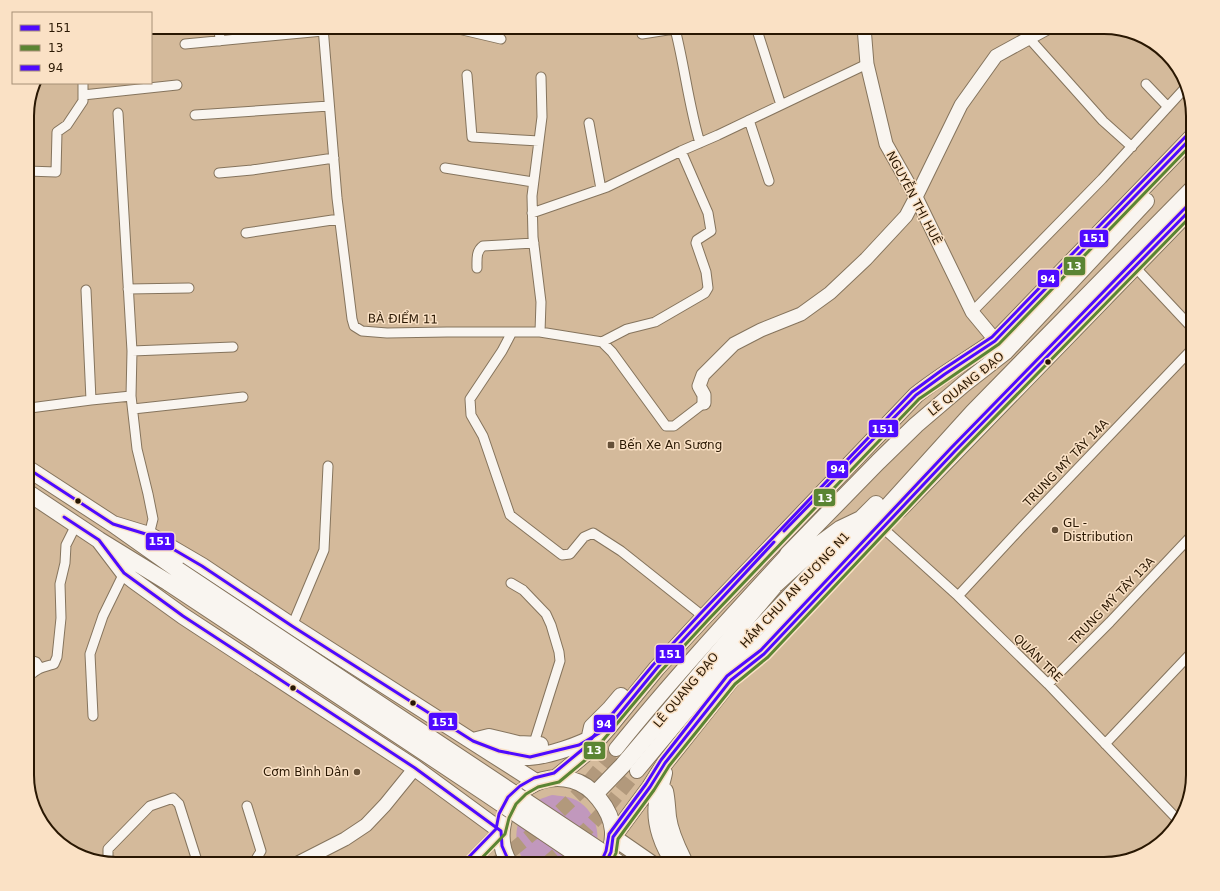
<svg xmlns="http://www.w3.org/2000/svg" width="1220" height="891" font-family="'DejaVu Sans',sans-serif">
<rect width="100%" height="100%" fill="#d4ba9b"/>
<path fill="#c198bd" d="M552,795C560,796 568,796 576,800C599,812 605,845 587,864H527C512,848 513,821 529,806C535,800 543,798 552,795Z"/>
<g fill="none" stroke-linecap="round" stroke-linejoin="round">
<path stroke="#b2997c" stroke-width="14" stroke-dasharray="14 7" stroke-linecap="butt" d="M495,864L557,814L581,791L616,749
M546,864L587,829L611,803L637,771"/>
<g stroke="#85745d" stroke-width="11">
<path id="street" d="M219,27L220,41
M323,27L337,198L352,319L354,326L362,331L387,333L447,332H540L602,342L612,352L666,426H674L704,403
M450,27L501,39
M641,27L642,34L674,29L676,33C685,69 689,107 700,143
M756,27L781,105
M1028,37L1103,121L1132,147
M185,44L323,31
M467,75L472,137L539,141
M1146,84L1168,107
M83,95L177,85
M118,113L132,351L131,396L137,449L148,494L153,519L149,535
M195,115L329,106
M749,120L769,181
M589,123L601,189
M445,168L533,182
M27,171L56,172L57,132L67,125L83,101V83
M219,173L252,170L334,158
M532,213L607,187L681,151L718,135L867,64
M246,233L339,219
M1135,267L1193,329
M477,268C477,259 476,251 483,246L534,243
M128,289L189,288
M86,290L91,400L131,396
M972,312L1102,179L1186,87
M512,332L502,351L470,399L471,415L483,436L510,515L562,555L570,554L584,537L593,533L621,551L704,617
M540,332L541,302L533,237L532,196L542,117L541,77
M602,342L627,329L655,322L705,293L708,288L706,272L696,243L697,240L711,231L708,213L681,151
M132,351L233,347
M30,408L91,400
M133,409L243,397
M875,521L958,596L1048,684L1178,820
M511,583L523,590L546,614L551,625L559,652L560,661L533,746
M958,596L1021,528L1193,348
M292,626L324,550L328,466
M27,659L36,662L40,668
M28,679C33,669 44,667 54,664L57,657L61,618L60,584L65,563L66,545L76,525
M1048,684L1110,622L1193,534
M93,716L90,654L103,616L124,573
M1105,744L1193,651
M247,806L261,851L255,861V864
M108,861V849L150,806L173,798L179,804L198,864"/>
</g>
<g stroke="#85745d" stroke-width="15">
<path id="secondary" d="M864,27L867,64L886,144L916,197L972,312L1001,347
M704,403V395L699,386L703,375L734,344L761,330L801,314L830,293L866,259L906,216L916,197L961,105L996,56L1049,27
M296,864L345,839L366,825L385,805L415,768"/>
</g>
<g stroke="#85745d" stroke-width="16">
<path id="primary" d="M616,749C669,683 727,620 785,557
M637,771L721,670L760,626L860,521
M469,864L501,831"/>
</g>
<g stroke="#85745d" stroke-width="18">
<path id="highway" d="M27,468L113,524L178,570
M27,492L99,540L169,583
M899,510L1193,207
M113,524L149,535L202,566L292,626L536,782
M99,540L124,573L133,580L183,616L415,768L501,831
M776,584L788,554L878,462L916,425L964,384L1005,352L1146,201
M473,741L489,737L518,744L540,745
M588,745L592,727L610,709L621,696
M495,750C506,754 518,757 529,757C548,756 581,745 597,735
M664,773C662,783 658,793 657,803C654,824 663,847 675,864
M556,778L586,753L608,728L657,668L704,617L916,395C941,375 969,359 995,341L1193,136
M665,791C667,800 667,808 668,817C670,832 676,845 683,859
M595,794L623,765L776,584L821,543L840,529L861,519L876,504
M613,837L650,787L665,763L731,680L973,412L1193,188
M613,837L652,864
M510,864C502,852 500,837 503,823C509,792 541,772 572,780C583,783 592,790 599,799C616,820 617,840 605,864"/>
</g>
<use href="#street" stroke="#f9f5f0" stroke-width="9"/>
<use href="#secondary" stroke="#f9f5f0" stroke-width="13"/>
<use href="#primary" stroke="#f9f5f0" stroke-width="14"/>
<use href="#highway" stroke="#f9f5f0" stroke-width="16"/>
<g stroke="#85745d" stroke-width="18" stroke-linecap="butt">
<path id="highway-bridge" d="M178,570L620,864
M169,583L484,792L591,864"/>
</g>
<use href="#highway-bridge" stroke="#f9f5f0" stroke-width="16"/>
<g stroke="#fae1c5" stroke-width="6">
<path id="bus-1" d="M27,468L113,524L149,535L202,566L292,626L473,741L499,751L530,757L579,745L608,728L657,668L774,542
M64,517L99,540L124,573L183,616L415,768L501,831L502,846L510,864
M784,531L916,395L945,374L995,341L1192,137L1193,138
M605,864L611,852L613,837L650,787L665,763L731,680L764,654L955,451L1193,207"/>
</g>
<g stroke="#fae1c5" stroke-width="6">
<path id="bus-2" d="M476,864L505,834L509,818L516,804L526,794L538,787L559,782L589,757L661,671L708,620L919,399L999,344L1193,143
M611,864L616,853L618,839L654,790L669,766L735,684L768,657L959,454L1193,214"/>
</g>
<g stroke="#fae1c5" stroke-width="6">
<path id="bus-3" d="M465,861L496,829L499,814L508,797L520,786L534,778L554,773L583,749L653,665L700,614L912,392L942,370L992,337L1189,133
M601,862L606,851L609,834L646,784L661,760L727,676L761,650L951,448L1189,204"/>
</g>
<use href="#bus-1" stroke="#4f0aff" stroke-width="3"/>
<use href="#bus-2" stroke="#5b8533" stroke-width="3"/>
<use href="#bus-3" stroke="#4f0aff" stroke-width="3"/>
</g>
<g fill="#291702" stroke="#fae1c5" stroke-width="1.5">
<circle cx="1048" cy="362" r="3.5"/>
<circle cx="78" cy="501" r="3.5"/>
<circle cx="293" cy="688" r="3.5"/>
<circle cx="413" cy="703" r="3.5"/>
</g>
<g fill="#655038" stroke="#fae1c5" stroke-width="1.5">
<rect x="607" y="441" width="8" height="8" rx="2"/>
<circle cx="1055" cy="530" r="4"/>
<circle cx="357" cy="772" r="4"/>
</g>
<g text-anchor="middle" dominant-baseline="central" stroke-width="3" stroke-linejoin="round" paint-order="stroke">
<g font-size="12" fill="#291702" stroke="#fae1c5">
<text transform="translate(914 198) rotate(62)">NGUYỄN THỊ HUÊ</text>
<text transform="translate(403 319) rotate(1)">BÀ ĐIỂM 11</text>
<text transform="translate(966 384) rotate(-39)">LÊ QUANG ĐẠO</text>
<text transform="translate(1066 463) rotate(-46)">TRUNG MỸ TÂY 14A</text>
<text transform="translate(795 590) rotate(-47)">HẦM CHUI AN SƯƠNG N1</text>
<text transform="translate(1112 601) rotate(-46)">TRUNG MỸ TÂY 13A</text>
<text transform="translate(1038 658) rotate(44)">QUÁN TRE</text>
<text transform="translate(686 690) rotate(-50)">LÊ QUANG ĐẠO</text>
</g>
<g font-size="12" fill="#291702" stroke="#fae1c5" text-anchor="start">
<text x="619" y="445">Bến Xe An Sương</text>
<text x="1063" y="523">GL -<tspan x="1063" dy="14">Distribution</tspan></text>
<text x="349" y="772" text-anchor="end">Cơm Bình Dân</text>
</g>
</g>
<path d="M0 0H1220V891H0ZM116 34H1104A82 82 0 0 1 1186 116V775A82 82 0 0 1 1104 857H116A82 82 0 0 1 34 775V116A82 82 0 0 1 116 34Z" fill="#fae1c5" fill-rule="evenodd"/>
<path fill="none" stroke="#291702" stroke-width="2" d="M116 34H1104A82 82 0 0 1 1186 116V775A82 82 0 0 1 1104 857H116A82 82 0 0 1 34 775V116A82 82 0 0 1 116 34Z"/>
<g stroke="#fae1c5" stroke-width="1.5">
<rect x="1079" y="229" width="30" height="19" rx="4" fill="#4f0aff"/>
<rect x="1063" y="256" width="23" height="20" rx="4" fill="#5b8533"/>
<rect x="1037" y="269" width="23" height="19" rx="4" fill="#4f0aff"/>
<rect x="868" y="419" width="31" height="19" rx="4" fill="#4f0aff"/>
<rect x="826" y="460" width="23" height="19" rx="4" fill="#4f0aff"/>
<rect x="813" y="488" width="23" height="19" rx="4" fill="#5b8533"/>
<rect x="145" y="532" width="30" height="19" rx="4" fill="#4f0aff"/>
<rect x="655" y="644" width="30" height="20" rx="4" fill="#4f0aff"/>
<rect x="428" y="712" width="30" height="19" rx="4" fill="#4f0aff"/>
<rect x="593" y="714" width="23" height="19" rx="4" fill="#4f0aff"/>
<rect x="583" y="741" width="23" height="19" rx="4" fill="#5b8533"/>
</g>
<g font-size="11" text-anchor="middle" font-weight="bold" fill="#fff">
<text x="1094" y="242">151</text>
<text x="1074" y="270">13</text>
<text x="1048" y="283">94</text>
<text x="883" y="433">151</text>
<text x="838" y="473">94</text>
<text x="825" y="502">13</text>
<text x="160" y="545">151</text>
<text x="670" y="658">151</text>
<text x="443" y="726">151</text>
<text x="604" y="728">94</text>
<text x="594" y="754">13</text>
</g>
<rect x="12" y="12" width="140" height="72" fill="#fae1c5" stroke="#a69077"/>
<rect x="20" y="25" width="20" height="6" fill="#4f0aff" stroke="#a69077"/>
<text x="48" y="32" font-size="12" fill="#291702">151</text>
<rect x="20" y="45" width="20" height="6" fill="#5b8533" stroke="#a69077"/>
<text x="48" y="52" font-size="12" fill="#291702">13</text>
<rect x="20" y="65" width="20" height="6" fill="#4f0aff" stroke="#a69077"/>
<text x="48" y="72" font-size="12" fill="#291702">94</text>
</svg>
